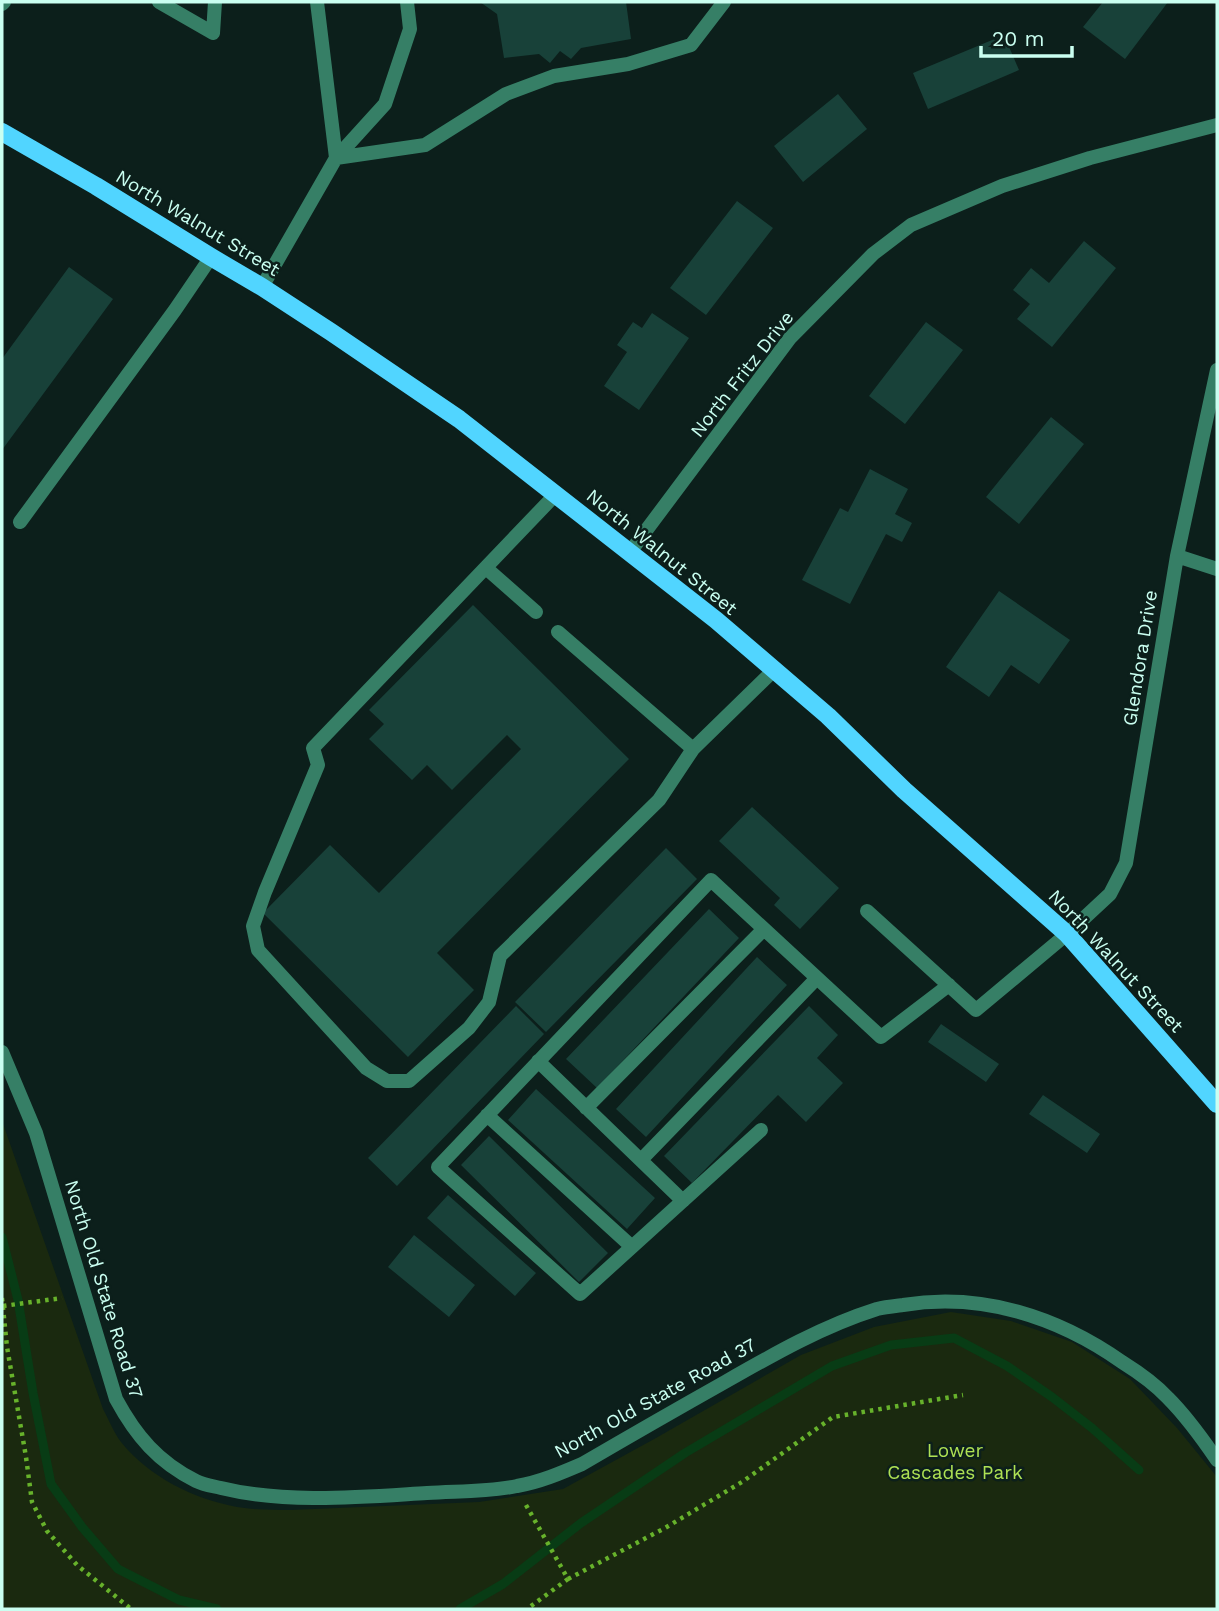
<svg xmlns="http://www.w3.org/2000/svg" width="1219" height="1611" font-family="'Work Sans',sans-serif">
<rect width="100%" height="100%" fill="#0c1f1b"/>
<path fill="#1a290f" d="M2,1121L103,1409C109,1420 114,1433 121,1442C149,1477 194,1499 237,1507C255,1510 273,1510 291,1510L479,1502L563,1489L656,1438L801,1355L874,1327L951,1312L1011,1321L1072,1342L1130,1379L1177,1428L1217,1477V1609H2Z"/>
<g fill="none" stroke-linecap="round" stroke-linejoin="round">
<path stroke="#083c15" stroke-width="9" d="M2,1237L18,1300L33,1393L51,1484L82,1527L118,1569L179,1600L217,1609
M460,1609L503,1584L581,1523L685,1453L832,1366L891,1345L954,1338L1007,1366L1052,1397L1092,1428L1139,1470"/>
</g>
<path fill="#184139" d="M480,2H626L631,39L581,48L571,59L560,51L550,63L539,54L504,58L497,14Z
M1103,2H1168L1125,59L1083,27Z
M1004,35L1019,70L928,109L913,73Z
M838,94L867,129L803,182L774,146Z
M737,201L773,228L706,315L670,288Z
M1084,241L1116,268L1052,347L1017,319L1030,304L1013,290L1031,268L1049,283Z
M69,267L113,299L2,450V359Z
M652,313L689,338L639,410L604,386L627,352L617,345L633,322L642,328Z
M926,322L963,350L905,424L869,396Z
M1051,417L1084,444L1019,524L986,497Z
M870,469L908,489L895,514L912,523L902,542L886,534L850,604L802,580L840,508L848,512Z
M999,591L1070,640L1039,684L1011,665L989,697L946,667Z
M473,605L629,759L437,953L474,990L408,1057L263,913L330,845L379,893L521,749L507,735L452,790L427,765L412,780L369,739L384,724L369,710Z
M752,807L839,888L800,929L774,905L780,898L719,841Z
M666,848L697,879L546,1032L515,1002Z
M709,909L739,938L597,1088L566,1059Z
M757,957L787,985L646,1137L616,1109Z
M516,1006L544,1034L397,1186L368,1158Z
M809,1006L838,1035L817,1058L843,1083L806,1122L778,1095L692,1183L664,1156Z
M941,1024L999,1064L986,1082L928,1042Z
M536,1089L655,1198L627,1229L508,1120Z
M1043,1095L1100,1134L1087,1153L1029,1114Z
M489,1136L608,1253L579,1282L461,1165Z
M448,1195L536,1273L515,1296L427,1218Z
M414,1235L475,1285L449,1317L388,1267Z"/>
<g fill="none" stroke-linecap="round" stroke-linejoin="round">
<path stroke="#67b22b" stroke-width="4.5" stroke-dasharray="3.5 5" stroke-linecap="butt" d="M2,1298L7,1347L26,1457L32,1502L47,1531L77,1565L131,1609
M3,1306L62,1298
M526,1505L568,1579L527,1609
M568,1579L665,1528L742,1482L833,1417L963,1395"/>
<path stroke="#367f66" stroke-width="14" d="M159,2L213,33L215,2
M317,2L336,158L425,145L506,94L554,76L628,64L691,45L724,2
M2,4L4,2
M262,287L336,158L385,104L410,29L407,2
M556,494L313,748L318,765L265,892L253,926L258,950L366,1068L387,1081H409L469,1028L489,1002L500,956L659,800L693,749L774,670
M20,522L175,310L211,257
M486,568L536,612
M558,632L693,749
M867,911L976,1010L1067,934
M538,1061L683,1201
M586,1108L764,929
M487,1115L631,1246
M761,1130L580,1294L438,1167L711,880L881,1037L949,985
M641,1160L817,978"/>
<path stroke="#367f66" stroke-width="14" d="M630,552L790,338L873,254L911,225L1002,186L1090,158L1217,125
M1177,556L1217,569
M1067,934L1110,894L1126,863L1177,556L1217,370
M2,1052L36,1133L116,1399C136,1436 158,1462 196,1481C204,1485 213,1486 221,1488C286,1504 361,1497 427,1493C457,1491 488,1492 517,1486C540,1482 561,1473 582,1464C630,1436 677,1409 725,1382C774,1354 823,1326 877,1309C885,1307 895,1306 903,1305C982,1292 1058,1317 1122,1362C1138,1372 1155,1384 1168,1398C1187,1417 1202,1438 1217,1460"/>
<path stroke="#51d5ff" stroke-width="18" d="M2,132L96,186L211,257L262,287L331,332L459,419L716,620L828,716L904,790L1067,934L1217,1104"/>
</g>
<g text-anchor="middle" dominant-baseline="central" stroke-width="5" stroke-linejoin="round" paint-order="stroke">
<g font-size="19" fill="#cafff1" stroke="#0c1f1b">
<text transform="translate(198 223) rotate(31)">North Walnut Street</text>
<text transform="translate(742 374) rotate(-52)">North Fritz Drive</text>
<text transform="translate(662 552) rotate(39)">North Walnut Street</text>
<text transform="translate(1140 658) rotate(-81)">Glendora Drive</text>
<text transform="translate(1116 961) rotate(47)">North Walnut Street</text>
<text transform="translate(104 1289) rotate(73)">North Old State Road 37</text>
<text transform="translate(655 1398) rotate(-29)">North Old State Road 37</text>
</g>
<g font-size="19" fill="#aee154" stroke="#0c1f1b">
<text x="955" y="1450">Lower<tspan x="955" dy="22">Cascades Park</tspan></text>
</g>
</g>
<rect width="1219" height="1611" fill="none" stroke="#cafff1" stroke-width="7"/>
<path d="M981 46v10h91v-10" fill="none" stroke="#cafff1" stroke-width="3.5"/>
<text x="992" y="46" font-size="21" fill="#cafff1" stroke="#0c1f1b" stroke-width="5" paint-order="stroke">20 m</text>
</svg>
